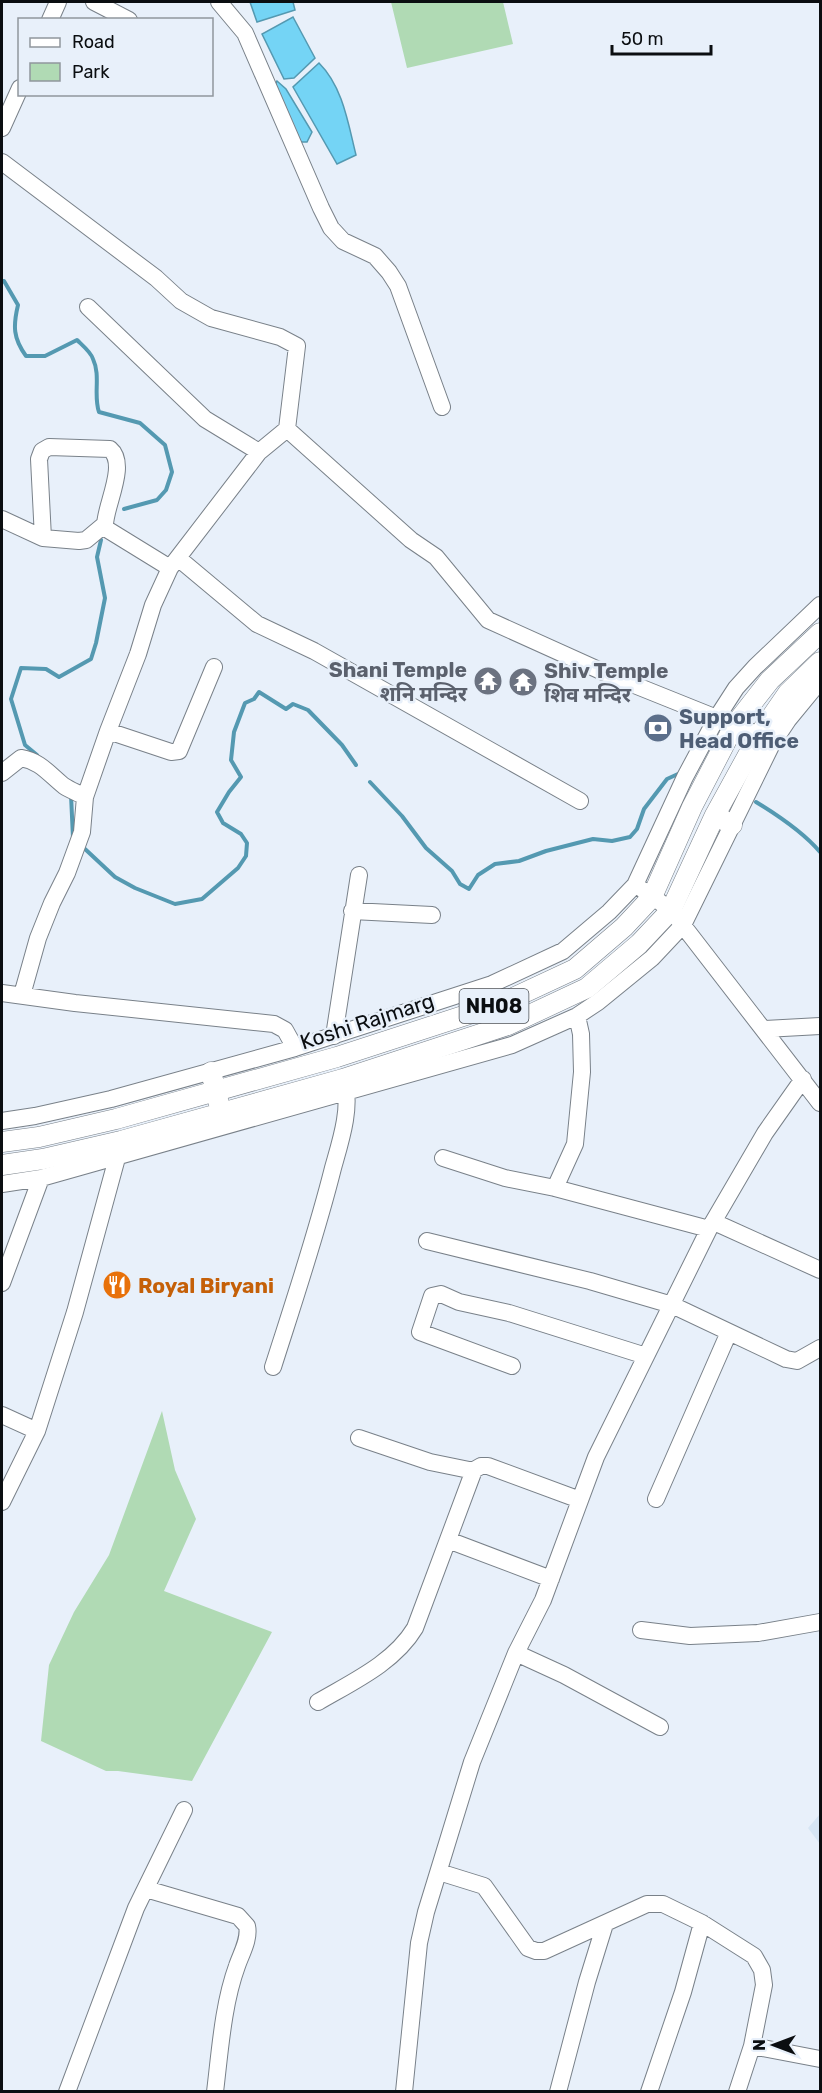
<svg xmlns="http://www.w3.org/2000/svg" width="822" height="2093" font-family="Rubik,'Noto Sans Devanagari',sans-serif">
<rect width="100%" height="100%" fill="#e8f0fa"/>
<path fill="#d6e5f4" d="M820,1814V1844L808,1828Z"/>
<path fill="#b0dab4" d="M391,2H503L513,44L407,68Z
M162,1411L175,1470L196,1519L164,1591L272,1632L192,1781L118,1771H106L41,1741L49,1665L74,1612L109,1555Z"/>
<path fill="#74d4f5" stroke="#5499b1" stroke-width="1.5" d="M250,2H293L295,10L257,22Z
M293,17L315,58L294,78L284,79L262,34Z
M319,63C343,87 348,123 356,155L337,164L293,87Z
M277,81L286,89L312,132L307,142H301L273,90Z"/>
<g fill="none" stroke-linecap="round" stroke-linejoin="round">
<path stroke="#5499b1" stroke-width="4" d="M2,281H4L18,305C13,326 13,338 26,356H45L77,340C82,345 91,352 93,359C101,376 93,395 99,412L140,423L165,445L172,472L166,490L157,500L124,509
M37,755L25,745L11,699L21,668L46,669L59,677L91,659L96,643L105,598L97,557L101,540
M370,782L402,816L426,848L452,871L460,884L469,889L478,875L495,864L519,861L546,851L593,839L612,841L630,837L637,829L644,809L667,779L678,774
M71,795L73,838
M756,802C779,816 803,832 820,852
M85,849L115,877L135,888L175,904L202,899L238,868L246,856L247,843L241,834L223,823L217,812L229,792L241,777L231,760L234,732L245,703L254,699L259,692L286,709L293,704L308,710L342,745L356,765"/>
<g stroke="#798189" stroke-width="18">
<path id="minor" d="M94,2L129,20
M219,2L245,33L321,208L331,228L343,241L375,256L389,272L398,286L442,407
M50,20L58,2
M2,128L20,88
M2,162L156,278L181,301L211,318L280,337L297,346L287,429L411,540L436,557L488,620L612,676L759,735
M88,307L205,419L259,452
M2,519L43,538L79,541L86,540L104,525
M43,538L39,459L42,451L49,447L110,449C129,465 103,509 105,528L170,568
M178,558L257,624L314,651L580,801
M108,731L171,752L179,751L214,667
M2,773L21,758C40,761 49,774 64,786C70,790 78,793 85,797
M643,890L671,910L820,1103
M352,911L432,915
M2,993L75,1003L274,1024L285,1030L295,1048
M22,995L38,938L52,903L67,873L82,832L85,797L108,731L138,654L153,605L170,568L259,452L287,429
M765,1029L820,1026
M334,1036L359,875
M2,1121L35,1116L111,1099L295,1048L492,984L563,951L609,912L635,885L685,777L716,719L736,688L755,667L820,605
M443,1158L505,1178L555,1188L709,1229
M2,1184L41,1178L512,1045L577,1016L598,1002L652,958L683,925L772,744L788,720L820,681
M555,1188L575,1144L582,1072L581,1034L577,1016
M714,1222L820,1270
M427,1241L590,1281L672,1305L786,1359L797,1361L820,1348
M2,1283L41,1178
M512,1366L420,1332L432,1296L441,1294L459,1302L509,1313L646,1356
M273,1367C294,1301 316,1236 333,1168C340,1143 352,1107 344,1082
M2,1415L37,1431
M359,1438L430,1462L474,1471
M656,1499L729,1332
M2,1502L37,1431L75,1312L117,1158
M448,1540L551,1579
M641,1630L690,1636L758,1633L820,1622
M516,1653L564,1675L660,1727
M318,1702C352,1682 394,1663 415,1628L474,1470L481,1466H488L580,1500
M439,1872L484,1886L528,1948L536,1951H544L647,1904H663L702,1923L754,1956L762,1970L764,1985L752,2046L737,2092
M146,1889L238,1916L247,1926C250,1939 241,1954 237,1966C223,2004 220,2051 215,2092
M752,2046L820,2059
M67,2092L136,1908L184,1810
M404,2092L419,1943L426,1912L472,1762L516,1653L543,1600L596,1457L709,1229L765,1133L803,1079
M558,2092L587,1982L605,1924
M649,2092L683,1992L702,1923"/>
</g>
<g stroke="#798189" stroke-width="21">
<path id="major" d="M715,815L732,825
M211,1072L219,1104
M2,1142L39,1137L116,1119L337,1057L500,1004L575,969L624,927L652,897L692,807L734,726L770,680L820,633
M2,1165L43,1159L121,1141L343,1079L508,1025L587,988L639,944L671,910L715,815L759,735L788,693L820,662"/>
</g>
<use href="#minor" stroke="#fff" stroke-width="16"/>
<use href="#major" stroke="#fff" stroke-width="20"/>
</g>
<defs>
<g id="temple-disc" transform="scale(1.5)"><circle r="9.5" fill="#6b7280" stroke="#e8f0fa"/><path d="M0-6L5-2H3V0L6.5 2.5H4V6H1.5V3h-3V6H-4V2.5H-6.5L-3 0V-2H-5Z" fill="#fff"/></g>
<g id="bank-disc" transform="scale(1.5)"><circle r="9.5" fill="#5c6f8a" stroke="#e8f0fa"/><path d="M-6-4H6V4H-6ZM0-2.3a2.3 2.3 0 1 0 0 4.6a2.3 2.3 0 1 0 0-4.6Z" fill="#fff"/></g>
<g id="restaurant-disc" transform="scale(1.5)"><circle r="9.5" fill="#e8710a" stroke="#e8f0fa"/><path d="M-5-6h1v4h1v-4h1v4h1v-4h1v5L-1.5 .5V6h-2V.5L-5-1ZM5-6V6H3V1.5H1.5Q1.5-4 5-6Z" fill="#fff"/></g>
</defs>
<g fill-rule="evenodd">
<use href="#temple-disc" x="488" y="681"/>
<use href="#temple-disc" x="523" y="682"/>
<use href="#bank-disc" x="658" y="728"/>
<use href="#restaurant-disc" x="117" y="1285"/>
</g>
<g text-anchor="middle" dominant-baseline="central" stroke-width="5" stroke-linejoin="round" paint-order="stroke">
<rect fill="#e8f0fa" stroke="#4d5257" stroke-width="1.5" x="459.5" y="989" width="69" height="34" rx="4.5"/>
<g font-size="20" font-weight="bold" fill="#0b0e11">
<text x="494" y="1006">NH08</text>
</g>
<g font-size="21" font-weight="bold" fill="#5b616d" stroke="#e8f0fa" text-anchor="end">
<text x="467" y="669">Shani Temple<tspan x="467" dy="24">शनि मन्दिर</tspan></text>
<text x="544" y="670" text-anchor="start">Shiv Temple<tspan x="544" dy="24">शिव मन्दिर</tspan></text>
</g>
<g font-size="21" font-weight="bold" fill="#4e5e75" stroke="#e8f0fa" text-anchor="start">
<text x="679" y="716">Support,<tspan x="679" dy="24">Head Office</tspan></text>
</g>
<g font-size="21" fill="#0b0e11" stroke="#e8f0fa">
<text transform="translate(367 1021) rotate(-18)">Koshi Rajmarg</text>
</g>
<g font-size="21" font-weight="bold" fill="#c56008" stroke="#e8f0fa" text-anchor="start">
<text x="138" y="1285">Royal Biryani</text>
</g>
</g>
<rect width="822" height="2093" fill="none" stroke="#0b0e11" stroke-width="6"/>
<rect x="18" y="18" width="195" height="78" fill="#e8f0fa" stroke="#90969d" stroke-width="1.5"/>
<rect x="30" y="38" width="30" height="9" fill="#ffffff" stroke="#90969d" stroke-width="1.5"/>
<text x="72" y="48" font-size="18" fill="#0b0e11">Road</text>
<rect x="30" y="63" width="30" height="18" fill="#b0dab4" stroke="#90969d" stroke-width="1.5"/>
<text x="72" y="78" font-size="18" fill="#0b0e11">Park</text>
<g transform="translate(774 2045) rotate(270)" stroke="#e8f0fa" stroke-width="4.5" paint-order="stroke">
<path d="M0-4.5L10 22L0 15L-10 22Z" fill="#0b0e11"/>
<text y="-9" font-size="16" font-weight="bold" text-anchor="middle" fill="#0b0e11">N</text>
</g>
<path d="M612 45v9h99v-9" fill="none" stroke="#0b0e11" stroke-width="3"/>
<text x="621" y="45" font-size="18" fill="#0b0e11" stroke="#e8f0fa" stroke-width="4.5" paint-order="stroke">50 m</text>
</svg>
